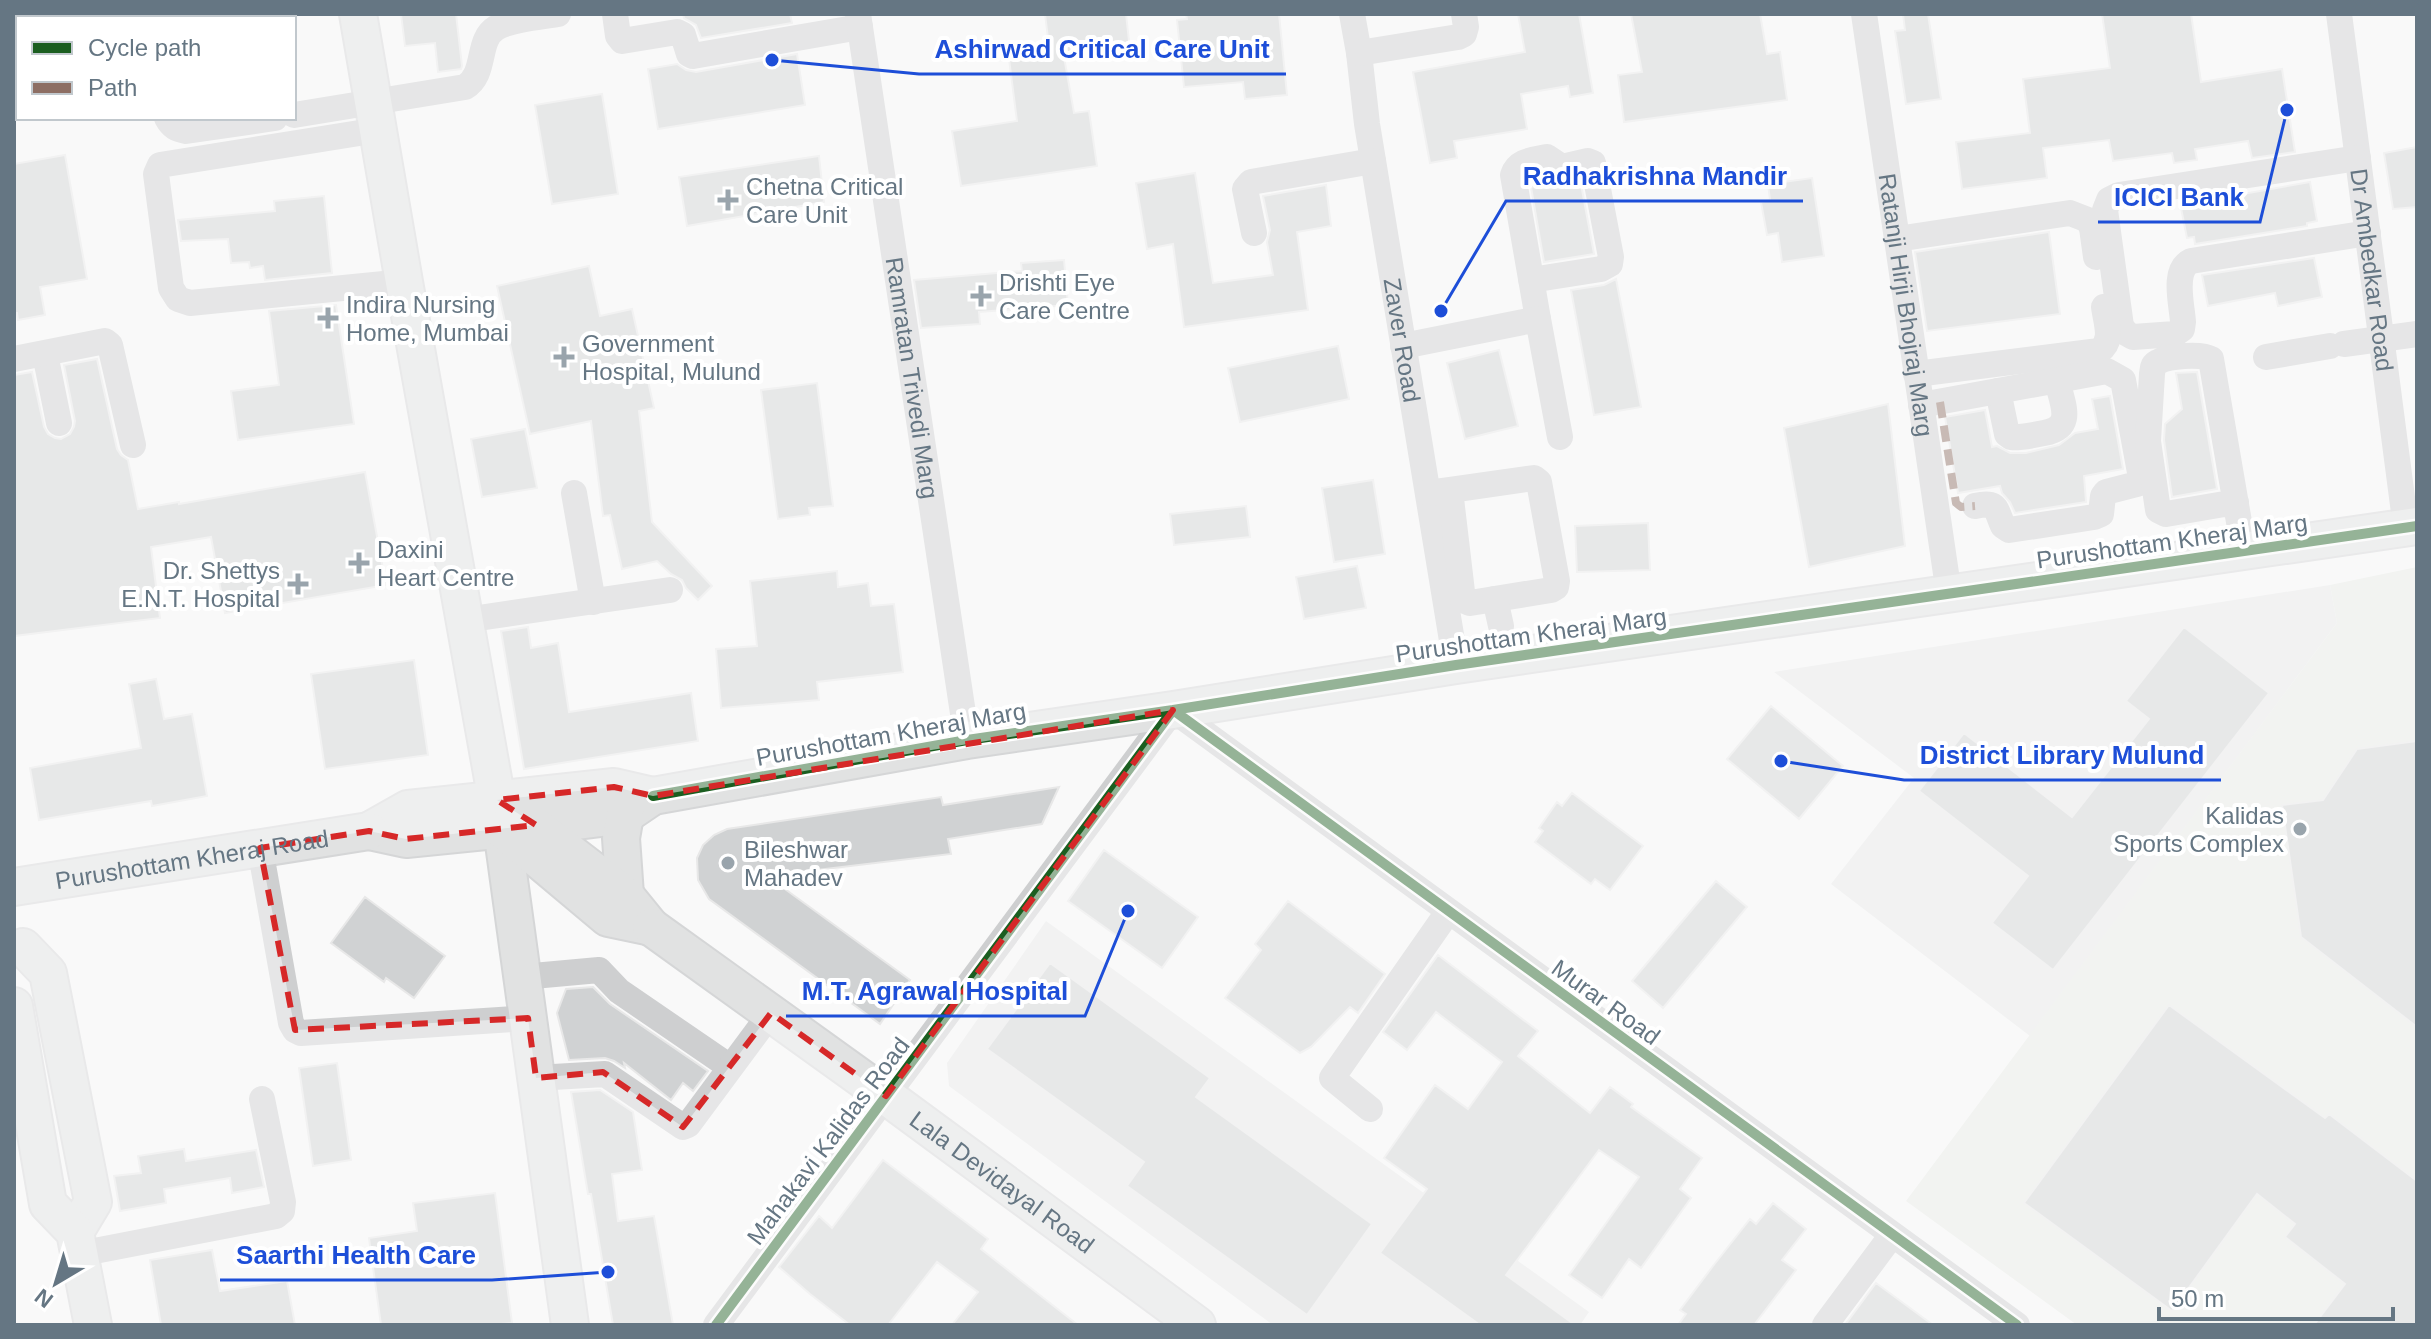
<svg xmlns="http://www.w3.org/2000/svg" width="2431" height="1339" font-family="Arial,sans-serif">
<rect width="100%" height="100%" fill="#f9f9f9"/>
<path fill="#e8e9e9" d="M2330,585L2337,623L2030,1036L1831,884L1914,778L1774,672Z
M1046,921L1589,1312L1580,1325H1273L949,1086L947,1063Z"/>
<path fill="#e8ebe6" d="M2417,567V1325H2077L1906,1201L2337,623L2330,585Z"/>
<path fill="#d0d2d3" stroke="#e8e8e8" stroke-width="2" d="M401,14H456L462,66L461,69L438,72L435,43L405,46Z
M683,14H790L792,23L701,38L696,25L684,18Z
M1045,14H1126L1130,50L1064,57L1074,113L1089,111L1097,166L961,186L952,131L1017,121L1008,51L1049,46Z
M1186,14H1279L1287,95L1245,99L1243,82L1184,87L1177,20L1187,19Z
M1518,14H1579L1593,93L1570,97L1568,86L1521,94L1527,129L1454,141L1457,158L1430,163L1413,72L1525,52Z
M1631,14H1760L1767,54L1780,52L1787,100L1624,122L1618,75L1642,72Z
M1903,14H1928L1941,99L1906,104L1895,31L1905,30Z
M2102,14H2191L2201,82L2282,69L2295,152L2252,158L2248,141L2195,149L2197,160L2174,163L2172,153L2113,161L2109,140L2043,148L2047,178L1962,189L1956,142L2030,133L2023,79L2110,68Z
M797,54L805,105L658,129L648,69L677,64L686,70L696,72Z
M602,94L618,194L552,204L535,105Z
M2417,147V207L2393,209L2384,153Z
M65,155L87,279L40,287L45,315L18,320L17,313H14V164Z
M819,156L824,202L687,226L679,177Z
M1195,173L1213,283L1273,275L1267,242L1270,230L1263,196L1326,185L1331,226L1297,232L1308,310L1184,327L1173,244L1147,249L1136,183Z
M1812,178L1824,256L1782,262L1778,233L1767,235L1761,202L1770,200L1768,184Z
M1580,179L1594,254L1544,262L1531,187Z
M2310,182L2317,221L2307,223V226L2195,244L2194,237L2187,238L2181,208L2227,202L2226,197Z
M324,196L332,273L265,280L263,266L250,268L249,262L231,263L228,239L181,241L178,220L275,211L274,201Z
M2049,232L2060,314L1927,331L1915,252Z
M2314,258L2322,297L2278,306L2275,293L2208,306L2202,275Z
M1064,260L1068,305L979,312L980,324L921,328L914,280L1022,271L1021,263Z
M589,266L600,316L632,309L654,408L639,411L652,522L712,586L698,600L686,588L682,580L671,574L657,561L622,569L610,515L603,516L591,421L530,434L497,286Z
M1616,279L1641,407L1594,415L1571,290L1604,285Z
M336,305L354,424L238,440L231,391L279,385L269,311Z
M1338,346L1349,399L1240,422L1228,368Z
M1499,350L1518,426L1465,439L1447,363Z
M97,359L117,449L121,455L128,460L138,509L179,502V504L365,472L386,585L225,613L211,537L151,547L160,618L14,636V375L32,372L44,427L48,434L55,438L61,439L70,434L74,427L75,421L64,365Z
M2197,372L2217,489L2172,497L2164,440L2165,424L2182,409L2176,373Z
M817,383L833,506L809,508L810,515L778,519L761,390Z
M2110,396L2123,469L2084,476L2086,502L2015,513L2010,502L2002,493L2000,486L1958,493L1945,417L1985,410L1992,447L1997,446L2010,453H2026L2059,445L2075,433L2098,429L2092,399Z
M1888,404L1905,546L1809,567L1784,428Z
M525,429L537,488L482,497L471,439Z
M1373,480L1385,554L1334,562L1322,488Z
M1246,506L1250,537L1174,545L1170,514Z
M1648,523L1650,570L1577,572L1575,526Z
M1357,566L1366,608L1304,619L1296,577Z
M837,571L838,587L868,583L871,606L894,604L903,672L817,682L819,700L721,708L716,649L757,646L750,581Z
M528,627L531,648L558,643L569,712L691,693L698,741L524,769L501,631Z
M2184,627L2269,693L2053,970L1992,923L2028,876L1919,791L1964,733L2072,817L2149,719L2126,701Z
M414,660L428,755L325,769L311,674Z
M156,679L164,719L192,714L207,796L152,806L151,801L39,820L30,768L141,748L129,684Z
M1771,706L1843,766L1799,819L1727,759Z
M2417,741V1027L2301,937L2282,805L2323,800L2357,749Z
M1059,787L1042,824L948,839L951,854L767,876L910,980L880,1024L709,899L698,880L697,858L703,845L714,835L727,829L941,797L943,805Z
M1572,793L1643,846L1610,890L1595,879L1591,884L1535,842L1543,831L1539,828L1557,802L1562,806Z
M1104,850L1198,917L1162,968L1068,901Z
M1716,881L1747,907L1663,1008L1632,981Z
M365,897L445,956L414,998L386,978L384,982L331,943Z
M1288,901L1385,974L1358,1013L1350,1007L1311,1047L1300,1053L1225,998L1261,950L1255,944Z
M1438,955L1538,1031L1518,1056L1590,1113L1610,1087L1633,1104L1631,1107L1702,1158L1680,1189L1691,1198L1641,1268L1629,1259L1602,1298L1569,1275L1639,1177L1599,1150L1506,1275L1575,1325H1480L1380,1253L1427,1189L1384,1158L1435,1085L1468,1109L1502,1062L1436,1012L1407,1050L1383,1032Z
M1050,963L1210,1078L1196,1097L1372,1224L1307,1315L1127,1186L1144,1162L987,1049Z
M593,987L610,1004L708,1071L693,1091L683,1083L671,1100L624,1063L625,1068L614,1061L605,1058L569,1060L557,1013L566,989Z
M2169,1005L2325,1118L2329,1114L2417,1181V1325H2314L2345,1284L2285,1237L2295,1224L2257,1194L2172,1311L2024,1203Z
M337,1063L351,1160L313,1166L299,1068Z
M600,1090L633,1112L642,1170L612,1174L618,1221L654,1216L673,1325H613L591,1194H588L571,1092Z
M184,1149L186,1161L256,1150L264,1187L232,1193L230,1178L164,1189L166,1203L120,1211L114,1176L141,1173L138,1156Z
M883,1160L988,1239L981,1249L1078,1325H952L978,1292L937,1262L888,1325H850L810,1294L779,1267L819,1216L832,1228Z
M495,1193L512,1323L491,1325H381L369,1238L417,1231L413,1203Z
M1773,1203L1806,1229L1782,1260L1796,1270L1754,1325H1678L1686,1314L1680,1310L1713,1266L1750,1219L1756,1224Z
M212,1250L220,1291L287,1281L295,1325H161L150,1260Z
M1876,1283L1933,1325H1845Z"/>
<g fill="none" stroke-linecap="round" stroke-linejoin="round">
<g stroke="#d5d6d7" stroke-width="40">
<g id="secondary">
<path d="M358,14L404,282L502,829L570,1325"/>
<path d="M614,787L653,796L625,815L537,826L406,839L369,831L408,809Z"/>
<path d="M653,796L967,740L1173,710L1456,665L2417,526"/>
<path d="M625,815L621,838L625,895"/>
<path d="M502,829L608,918L651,927L625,895L525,818"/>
<path id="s5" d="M14,887L369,831"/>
<path id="s6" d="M651,927L886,1096L1197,1325"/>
<path d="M23,947L48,973L93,1202L75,1232"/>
<path d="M14,1006L48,1204L75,1232L93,1325"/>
</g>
</g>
<g stroke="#cecfd0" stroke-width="26">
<path d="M153,14L154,18"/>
<path d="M615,14L618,36L622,41L677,32L683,35L689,54L693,56L860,27"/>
<path id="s1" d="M858,14L967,740"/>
<path id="s2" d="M1352,14L1359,53L1367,124L1456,665"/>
<path id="s3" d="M1864,14L1949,594"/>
<path id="s4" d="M2339,14L2406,528"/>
<path d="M1359,53L1458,37L1464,34L1466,27L1464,14"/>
<path d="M294,115L465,87C487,74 476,40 496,28C510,19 541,17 558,14"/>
<path d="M167,118C172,127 176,129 186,131L275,118"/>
<path d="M378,130L160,165L156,174L171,288L178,299L190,303L404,282"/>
<path d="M2358,158L2119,195L2109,200L2105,210L2121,326L2126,333L2133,337L2175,334L2182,329L2183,322C2182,304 2172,270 2191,261L2368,233"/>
<path d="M1254,233L1245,189L1251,182L1373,161"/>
<path d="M1897,239L2070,213L2088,220L2092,228L2096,257"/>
<path d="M1531,280L1601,269L1610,264L1611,257L1593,163L1588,161L1562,167L1547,157C1533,160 1518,160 1513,175L1538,319"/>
<path d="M2344,344L2417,334"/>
<path d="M1403,346L1538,319L1560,437"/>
<path d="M45,354L59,423"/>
<path d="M2266,357L2330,346"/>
<path d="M14,359L105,341L110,345L133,445"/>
<path d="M1916,374L2099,351C2114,341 2106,323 2104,307"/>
<path d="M1998,391L2007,434L2011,437C2022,438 2033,435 2044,433C2076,427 2062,404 2057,380"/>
<path d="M1921,405L2107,371L2123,380L2141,478L2137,484L2106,492L2103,496L2101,514L2094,517L2009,530L2003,526C1995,508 1998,501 1975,506"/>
<path d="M574,493L593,602"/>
<path d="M1428,493L1450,490L1534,478L1539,482L1557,581L1556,587L1551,590L1470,603L1463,600L1450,490"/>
<path d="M2236,502L2166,514L2158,510L2148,441L2152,374C2153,368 2152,365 2158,362C2167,356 2201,353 2211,359L2244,551"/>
<path d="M1495,599L1501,626"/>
<path d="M465,620L670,590"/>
<path d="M260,848L291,1023L295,1030L301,1033L528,1018"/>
<path d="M522,977L599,970L619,991L730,1067"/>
<path d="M536,1078L605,1074L683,1127L688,1125L771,1013"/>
<path d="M1370,1109L1332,1078L1448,912"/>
<path d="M79,1254L276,1216L282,1211L283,1202L262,1099"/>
<path d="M716,1325L1173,710L2017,1325"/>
<path d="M1825,1325L1892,1235"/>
</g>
<use href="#secondary" stroke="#e1e2e2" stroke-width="36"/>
<path stroke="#8d6e63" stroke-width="8" stroke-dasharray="16 8" stroke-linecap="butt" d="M1940,402L1956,503L1961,507L1975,506"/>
<g stroke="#fff" stroke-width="15">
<path id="cycleway" d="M653,796L967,740L1173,710L1456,665L2417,526
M716,1325L1173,710L2017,1325"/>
</g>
<use href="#cycleway" stroke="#1b5e20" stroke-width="10"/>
</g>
<path d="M0 0H2431V1339H0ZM1173,710L886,1096L771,1013L683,1127L603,1072L536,1078L528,1018L295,1030L260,848L369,831L406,839L536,825L497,800L614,787L653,796Z" fill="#f9f9f9" fill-opacity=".55" fill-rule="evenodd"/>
<path fill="none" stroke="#d62828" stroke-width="6" stroke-dasharray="16 10" stroke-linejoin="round" d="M1173,710L886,1096L771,1013L683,1127L603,1072L536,1078L528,1018L295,1030L260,848L369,831L406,839L536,825L497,800L614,787L653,796Z"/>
<g fill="#99a4ac" stroke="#fff" stroke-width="3">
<path d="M724 188h8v8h8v8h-8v8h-8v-8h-8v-8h8z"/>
<path d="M977 284h8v8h8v8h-8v8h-8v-8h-8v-8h8z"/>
<path d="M324 306h8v8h8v8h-8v8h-8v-8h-8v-8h8z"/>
<path d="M560 345h8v8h8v8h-8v8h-8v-8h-8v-8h8z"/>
<path d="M355 551h8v8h8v8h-8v8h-8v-8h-8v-8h8z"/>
<path d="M294 572h8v8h8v8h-8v8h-8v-8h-8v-8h8z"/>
<circle cx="2300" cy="829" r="8"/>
<circle cx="728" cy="863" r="8"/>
</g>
<g text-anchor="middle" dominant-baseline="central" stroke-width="8" stroke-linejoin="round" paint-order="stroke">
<g font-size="24" fill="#657683" stroke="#fff" text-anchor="start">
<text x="746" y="186">Chetna Critical<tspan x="746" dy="28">Care Unit</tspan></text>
<text x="999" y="282">Drishti Eye<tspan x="999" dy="28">Care Centre</tspan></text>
<text x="346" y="304">Indira Nursing<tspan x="346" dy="28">Home, Mumbai</tspan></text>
<text x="582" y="343">Government<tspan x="582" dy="28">Hospital, Mulund</tspan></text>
<text x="377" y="549">Daxini<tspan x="377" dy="28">Heart Centre</tspan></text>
<text x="280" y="570" text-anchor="end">Dr. Shettys<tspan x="280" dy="28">E.N.T. Hospital</tspan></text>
<text x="2284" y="815" text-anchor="end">Kalidas<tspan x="2284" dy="28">Sports Complex</tspan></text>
<text x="744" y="849">Bileshwar<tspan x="744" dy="28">Mahadev</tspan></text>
</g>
<g font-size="24" fill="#657683" stroke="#fff">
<text stroke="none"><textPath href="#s4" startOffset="258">Dr Ambedkar Road</textPath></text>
<text stroke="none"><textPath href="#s3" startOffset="294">Ratanji Hirji Bhojraj Marg</textPath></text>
<text stroke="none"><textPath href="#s2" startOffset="330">Zaver Road</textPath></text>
<text stroke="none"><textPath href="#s1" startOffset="368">Ramratan Trivedi Marg</textPath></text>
<text transform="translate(2172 541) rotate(-8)">Purushottam Kheraj Marg</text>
<text transform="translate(1531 635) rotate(-8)">Purushottam Kheraj Marg</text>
<text transform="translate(891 734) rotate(-10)">Purushottam Kheraj Marg</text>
<text stroke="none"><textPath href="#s5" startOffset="180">Purushottam Kheraj Road</textPath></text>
<text transform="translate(1606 1002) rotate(36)">Murar Road</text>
<text transform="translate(828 1141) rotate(-53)">Mahakavi Kalidas Road</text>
<text stroke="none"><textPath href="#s6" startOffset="434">Lala Devidayal Road</textPath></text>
</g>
</g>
<path fill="none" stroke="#1d4ed8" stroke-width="3" d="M772 60L919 74H1286M1441 311L1506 201H1803M2287 110L2260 222H2098M1781 761L1904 780H2221M1128 911L1085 1016H786M608 1272L492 1280H220"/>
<g fill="#1d4ed8" stroke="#fff" stroke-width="3">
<circle cx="772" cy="60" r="8"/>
<circle cx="1441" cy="311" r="8"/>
<circle cx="2287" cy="110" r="8"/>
<circle cx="1781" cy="761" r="8"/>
<circle cx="1128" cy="911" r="8"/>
<circle cx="608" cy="1272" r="8"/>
</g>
<g font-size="26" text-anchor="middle" font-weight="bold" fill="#1d4ed8" stroke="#fff" stroke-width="8" stroke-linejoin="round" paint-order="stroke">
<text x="1102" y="58">Ashirwad Critical Care Unit</text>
<text x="1655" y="185">Radhakrishna Mandir</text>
<text x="2179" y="206">ICICI Bank</text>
<text x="2062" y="764">District Library Mulund</text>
<text x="935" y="1000">M.T. Agrawal Hospital</text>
<text x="356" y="1264">Saarthi Health Care</text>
</g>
<rect width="2431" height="1339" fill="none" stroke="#657683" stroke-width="32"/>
<rect x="16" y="16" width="280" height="104" fill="#ffffff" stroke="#c1c8cd" stroke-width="2"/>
<rect x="32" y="42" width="40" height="12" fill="#1b5e20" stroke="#c1c8cd" stroke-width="2"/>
<text x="88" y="56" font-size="24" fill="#657683">Cycle path</text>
<rect x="32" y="82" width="40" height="12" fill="#8d6e63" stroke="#c1c8cd" stroke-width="2"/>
<text x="88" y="96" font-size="24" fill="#657683">Path</text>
<g transform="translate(56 1283) rotate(218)" stroke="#ffffff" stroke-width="6" paint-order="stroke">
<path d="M0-6L14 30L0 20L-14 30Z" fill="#657683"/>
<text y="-12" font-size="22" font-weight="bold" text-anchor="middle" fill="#657683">N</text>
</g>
<path d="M2159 1307v12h234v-12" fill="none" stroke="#657683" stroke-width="4"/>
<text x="2171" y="1307" font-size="24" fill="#657683" stroke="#ffffff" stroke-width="6" paint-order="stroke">50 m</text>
</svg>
